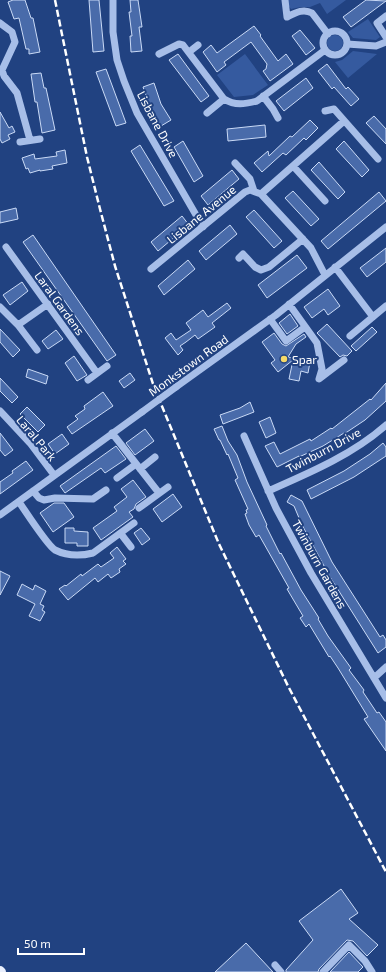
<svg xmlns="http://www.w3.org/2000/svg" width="386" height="972" font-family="'Exo 2',sans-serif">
<rect width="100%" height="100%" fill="#214281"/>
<path fill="#355a9f" d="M287,0H346L327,14L320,3L310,7H301L291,9L288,5Z
M368,19L380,37L376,40L353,38L348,32Z
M327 43a8 8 0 1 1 16 0a8 8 0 1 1-16 0Z
M353,51L377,54L348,78L335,62L342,60Z
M245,54L268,85L253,95L234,97L217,75Z"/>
<path fill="#496baa" stroke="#cadaf6" d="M13,0H25L31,18H33L40,52L29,54V49H26L19,18L14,19L8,2Z
M89,0H99L104,51L93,52Z
M130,0H138L142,27H139L142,51L131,52L130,36H132L129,12H131Z
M366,0L386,1L351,27L343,17Z
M254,26L261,35L260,36L278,61L286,54L293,64L270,81L263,71L266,69L267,64L251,42L224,62L226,65L217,72L203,52L211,45L217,53Z
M300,30L315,48L306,55L292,36Z
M178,54L209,96L201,102L169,60Z
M327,64L346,89L348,87L359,99L351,106L334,87L332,89L318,71Z
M106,69L126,123L116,126L96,72Z
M41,73L44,88H46L55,130L42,133L37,102H35L31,74Z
M306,78L313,88L284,111L276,101Z
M154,83L161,104L171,120L161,126L151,109L143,87Z
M0,112L9,128L12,126L15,132L8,135L10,139L2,143L0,139Z
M374,116L386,129V144L366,123Z
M310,120L318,128L306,140L304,138L286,155L283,153L262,172L254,163L268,151L269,156L290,136L292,137Z
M265,125L266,137L228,141L227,129Z
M183,141L203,176L194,182L174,147Z
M344,141L369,170L362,177L336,149Z
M140,145L174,201L164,206L131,151Z
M65,150L67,163L52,166L53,169L40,171V170L30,173L28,168L26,169L22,158L34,154L35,159L57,156L56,152Z
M319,162L345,192L338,199L311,170Z
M232,170L239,179L208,205L201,196Z
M293,191L319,219L311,226L285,198Z
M379,192L386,201L328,249L321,241Z
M16,208L18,219L0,223V212Z
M254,210L282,241L274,248L246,217Z
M182,216L189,225L158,251L151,242Z
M230,225L237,234L206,260L199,251Z
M33,235L116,355L107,361L23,242Z
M386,248V262L367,277L360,268Z
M297,255L307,268L267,298L258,285Z
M188,260L195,269L164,295L158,286Z
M22,282L28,291L10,305L3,295Z
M328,289L340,306L328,315L324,309L312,318L304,307Z
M227,303L231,308L212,323L215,327L198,339L195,335L186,342L180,346L183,350L178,355L165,338L171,333L176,340L191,330L186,323L203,310L208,317Z
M290,314L298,326L287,334L279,323Z
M327,324L352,351L347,356L343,355L340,357L317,333Z
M372,327L377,332L356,351L351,346Z
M0,329L20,350L13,357L0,342Z
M56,330L63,339L48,349L42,341Z
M274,333L282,344L286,346L304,334L306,337L296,344L288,357L310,362L308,373L301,371L299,381L289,379L293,360L278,372L271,363L275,360L262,342Z
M74,356L87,375L77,381L65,363Z
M28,369L48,376L46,384L26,377Z
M130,373L135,380L124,388L119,381Z
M0,378L18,397L12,403L0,391Z
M386,383V401L365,420L344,434V433L323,446L299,457V456L277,467L265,446L274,442L280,454L310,439L311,441L331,428L332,429L370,399L371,400Z
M103,392L113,406L72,434L67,427L78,419L75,416L85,409L84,406Z
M250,402L254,412L223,424L220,415L240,408Z
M27,407L45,425L38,432L20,414Z
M270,417L276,433L266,438L259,422Z
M222,426L228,441L237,455L247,482L267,525L266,526L280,554L281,553L301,590L319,618L318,619L328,636L351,668L349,670L364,690L363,692L377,713L379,712L386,722V751L364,719L368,717L338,668L330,656L329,657L309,624L306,627L300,618L303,616L287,589L289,588L259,535L256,537L249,525L245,514L247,513L246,510L248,509L235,480L238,478L228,454L227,455L220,440H219L214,429Z
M145,429L154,441L135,455L126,443Z
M0,433L13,450L5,456L0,450Z
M62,434L69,444L55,454L48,444Z
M383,443L386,447V456L354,477L311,499L307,490L344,471L370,454Z
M116,446L126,459L105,473L101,468L65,493L60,486Z
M26,461L33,470L0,494V482L13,473L12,471Z
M133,480L146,497L136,504L134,509L129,512L133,517L101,540L93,528L117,511L114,507L127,497L121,489Z
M173,494L182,507L162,522L153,509Z
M291,495L302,501L332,562L380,637L383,635L386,640V647L378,653L330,577L302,525L294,506L287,502Z
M54,503H64L74,517L53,532L40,513Z
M65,528H74V531L88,532V546H77V543H65Z
M141,528L150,539L142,545L134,533Z
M117,547L126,559L123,561L126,564L119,569L120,572L111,578L108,574L98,582L95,578L68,600L59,589L65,585L66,586L81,574L82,576L98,564L101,567L114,558L110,553Z
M0,571L10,576L0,595Z
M22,584L33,590L35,585L46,591L40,604L44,606L42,610L45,612L40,621L29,616L35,604L17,595Z
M341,889L358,913L349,919L378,945L367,956L353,941L347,940L319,969L318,972H286V970L313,940L299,921Z
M246,943L273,972H215Z
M349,952L363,967L358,972H330Z"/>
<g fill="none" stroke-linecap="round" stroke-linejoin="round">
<path stroke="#a7bee8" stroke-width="7" d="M113,0V32L117,60L124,81L137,113L203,227
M285,0L287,17C295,13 303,8 312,13L328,34
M386,16L377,23L386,37
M0,23L12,32L15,42L2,70L4,76L17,93L30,140
M323 43a12 12 0 1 1 24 0a12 12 0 1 1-24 0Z
M347,44L376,46L386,42
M189,52L198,45
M159,54L179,44L183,45L224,99C235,106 245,104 257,101L325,50
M263,96L273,109L278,118
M325,111L334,109L378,159
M207,113L224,99
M20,142L40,139
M235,163L250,179L254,191
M293,166L325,201
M261,194L344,121
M6,247L97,373
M239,258L243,254L255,267L261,270L269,267L303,239
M335,267L373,317
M151,269L245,192L250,190L261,194L311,248L325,275
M289,304L317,343L322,369L319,379L344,360
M0,307L18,325L37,350
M270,319L286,341L305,327
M18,325L48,304
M350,336L386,306
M88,380L107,366
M176,387L276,315L386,227
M0,411L30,443L54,475
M112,433L159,493
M244,436L276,508L311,573L386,698
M140,469L155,457
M117,478L136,464
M33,491L39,498L44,500L55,498L93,499L106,490
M268,491C309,473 352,455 386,425
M19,502C26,512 47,545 55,550C67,556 81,556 93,553L134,523
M139,508L168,487
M0,515L142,412
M121,534L131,547
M374,678L386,667
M275,965L281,972
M323,972L349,945L365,961L372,972"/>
<path stroke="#e9effd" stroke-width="10" d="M0,971L1,972"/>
<path stroke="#fff" stroke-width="2.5" stroke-dasharray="7 3" stroke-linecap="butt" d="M55,0L87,157L100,209L115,266L154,387L219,544L288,686L386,872"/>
<path stroke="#a7bee8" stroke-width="7" d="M142,412L176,387"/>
</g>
<circle fill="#f5d968" stroke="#214281" stroke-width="1.5" cx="284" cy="359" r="4"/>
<g text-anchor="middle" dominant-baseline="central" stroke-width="4" stroke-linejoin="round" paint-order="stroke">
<g font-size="12" fill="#fff" stroke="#214281">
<text transform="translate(158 124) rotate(62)">Lisbane Drive</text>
<text transform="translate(201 214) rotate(-39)">Lisbane Avenue</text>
<text transform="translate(60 303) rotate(54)">Laral Gardens</text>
<text transform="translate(188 365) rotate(-36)">Monkstown Road</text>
<text transform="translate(37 438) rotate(50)">Laral Park</text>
<text transform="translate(323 450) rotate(-28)">Twinburn Drive</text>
<text transform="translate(320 564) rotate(61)">Twinburn Gardens</text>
</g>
<g font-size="12" fill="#fff" stroke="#214281" text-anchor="start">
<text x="292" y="359">Spar</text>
</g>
</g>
<path d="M18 948v6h66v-6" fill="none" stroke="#ffffff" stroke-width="2"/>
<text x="24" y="948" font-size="12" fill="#ffffff" stroke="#214281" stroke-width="3" paint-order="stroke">50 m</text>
</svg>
